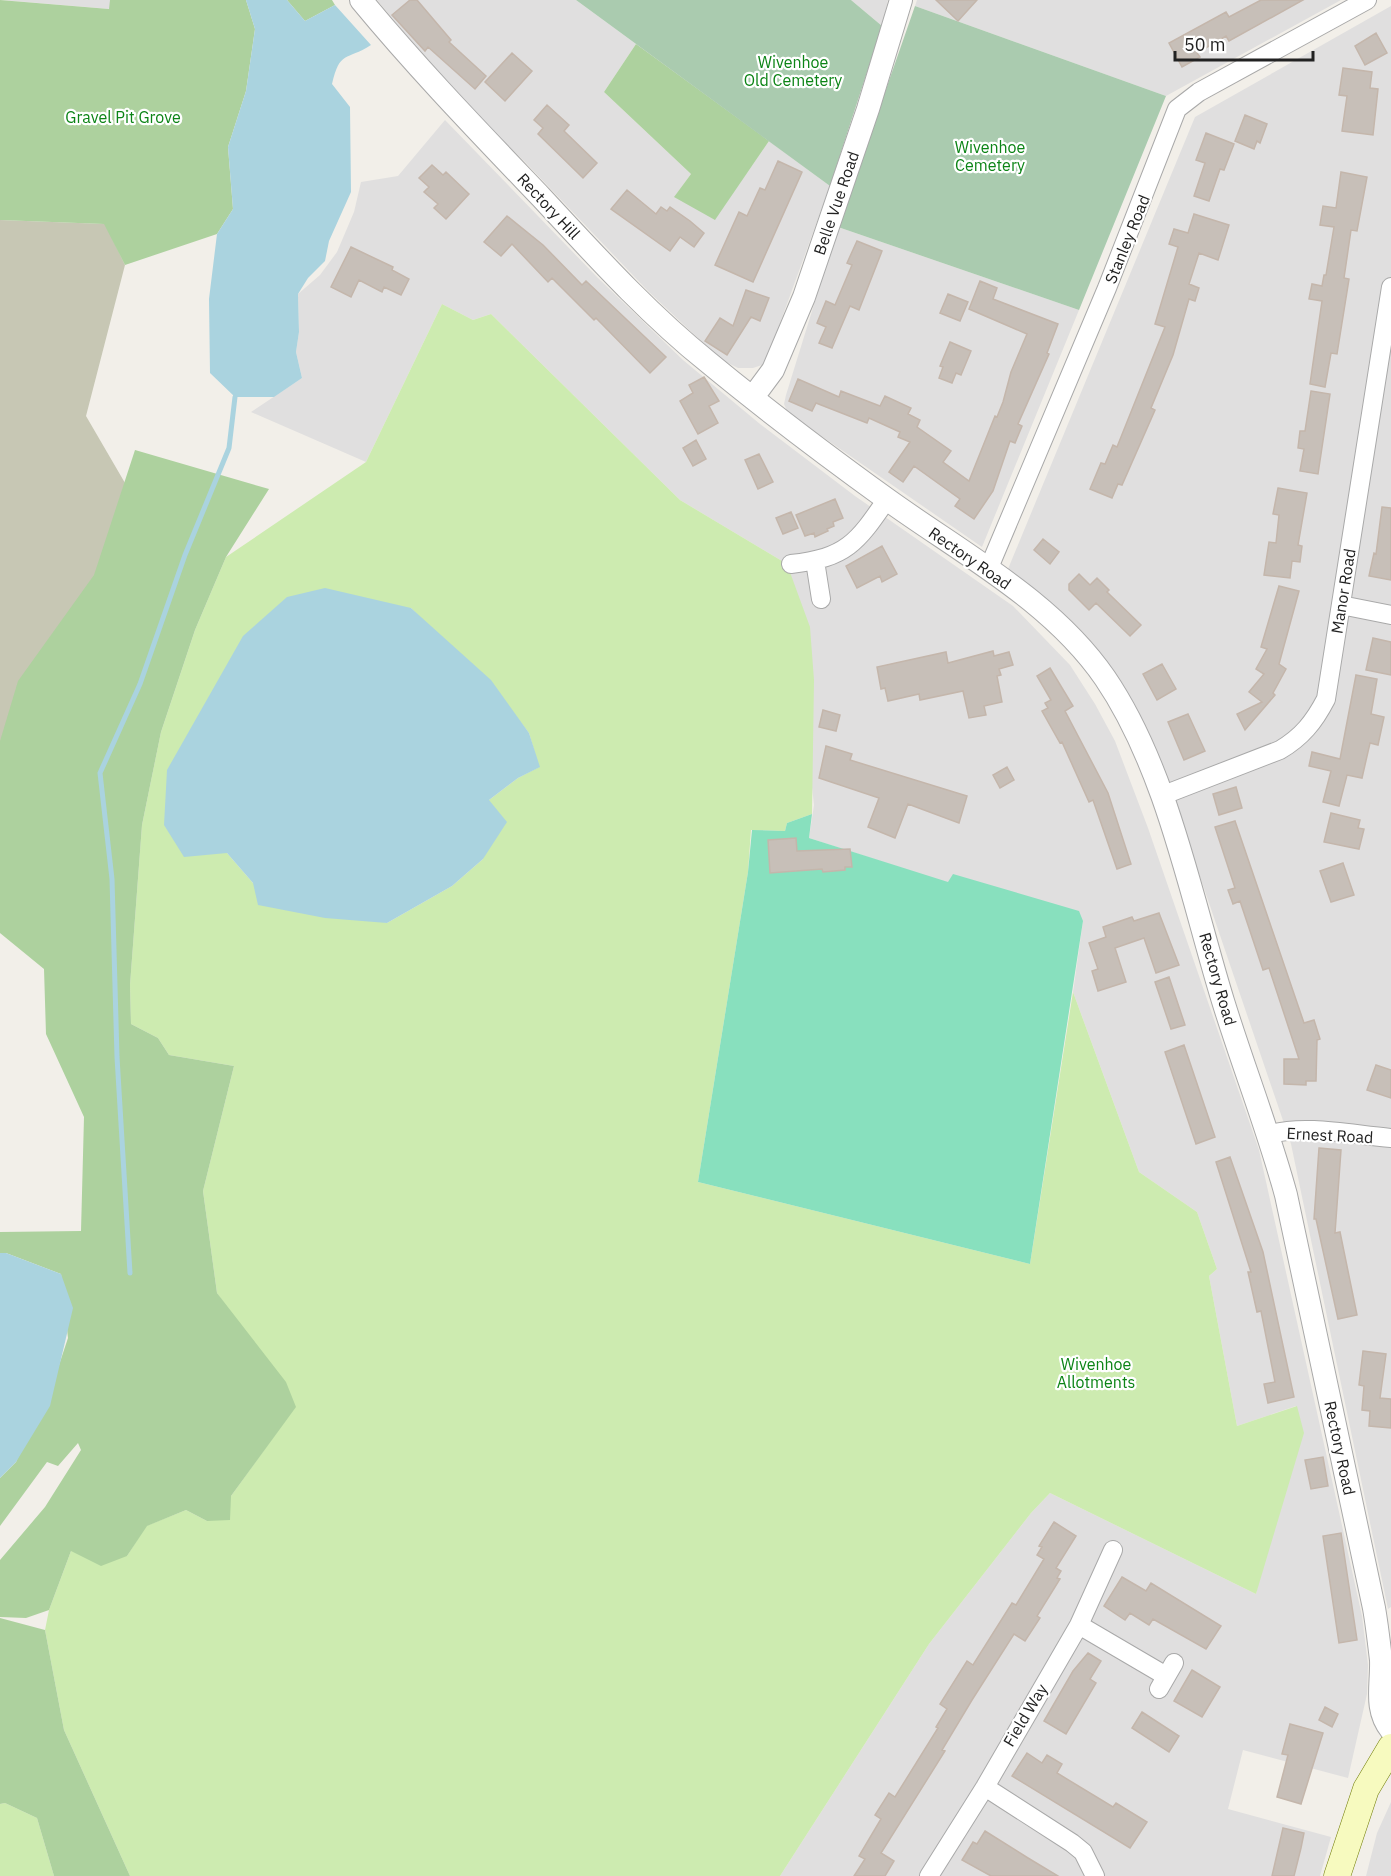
<svg xmlns="http://www.w3.org/2000/svg" width="1391" height="1876" font-family="'IBM Plex Sans',sans-serif">
<rect width="100%" height="100%" fill="#f2efe9"/>
<path fill="#e0dfdf" d="M2,0H110V9Z
M377,0H576L636,44L604,92L691,174L675,196L715,219L769,141L830,186L768,356L762,365L753,368H738L720,359L648,291L524,161L461,101Z
M851,0H888L882,26Z
M917,0H1341L1166,96L915,6Z
M1391,6V1607L1388,1609L1291,1144L1176,806L1134,714L1008,569L1195,117Z
M445,120L598,278L683,360L760,424L855,496L1013,606L1070,665L1095,704L1115,741L1148,828L1259,1150L1362,1616L1368,1665L1367,1694L1348,1778L1243,1750L1228,1809L1331,1837L1320,1876H780L929,1644L1031,1513L1050,1493L1256,1594L1296,1406L1237,1426L1209,1276L1217,1269L1197,1212L1139,1172L1073,992L1083,921L948,883L809,838L814,805L787,564L680,500L491,314L473,320L442,304L366,462L251,412L302,378L296,352L299,332L298,294L320,275L337,252L354,212L361,182L398,176Z
M838,227L1079,310L982,547L788,413L784,404L786,395Z
M1391,1802V1876H1366L1377,1833Z"/>
<path fill="#c7c7b4" d="M0,220L105,224L125,265L86,416L125,483L96,574L0,757Z"/>
<path fill="#cdebb0" fill-rule="evenodd" d="M442,304L473,320L491,314L680,500L787,564L810,627L814,680L812,814L787,823L785,831L751,830L748,872L698,1182L1030,1264L1073,992L1139,1172L1197,1212L1217,1269L1209,1276L1237,1426L1297,1406L1304,1433L1256,1594L1050,1493L1031,1513L929,1644L780,1876H130L64,1730L45,1630L49,1610L71,1551L127,1556L146,1526L186,1510L207,1521L231,1496L295,1407L217,1293L203,1191L234,1066L169,1055L158,1038L131,1024L130,985L142,825L161,732L195,630L226,557L366,462ZM411,608L512,711L529,733L539,767L518,778L489,800L483,859L452,886L387,923L253,883L227,853Z
M5,1803L37,1818L54,1876H0V1804Z"/>
<path fill="#add19e" d="M0,0L109,9L110,0H246L255,29L246,91L228,147L233,209L217,234L125,265L104,224L0,220Z
M287,0H332L335,5L305,21Z
M636,44L769,141L715,220L674,197L691,174L604,92Z
M135,450L269,489L226,557L195,630L161,732L142,825L130,985L131,1024L158,1038L169,1055L234,1066L203,1191L217,1293L286,1382L296,1407L231,1496L230,1520L207,1521L186,1510L147,1526L127,1556L101,1566L71,1551L49,1610L26,1618L0,1617V1560L45,1507L81,1450L78,1443L58,1466L47,1462L0,1526V1478L16,1462L58,1368L68,1338L61,1274L6,1253H0V1232L81,1231L84,1117L46,1034L44,969L0,933V741L18,681L94,575Z
M0,1618L45,1630L64,1730L130,1876H54L37,1818L5,1803L0,1804Z"/>
<path fill="#aacbaf" d="M576,0H851L882,26L830,186Z
M915,6L1166,96L1079,310L838,227Z"/>
<path fill="#88e0be" d="M812,814L809,838L948,882L953,874L1079,911L1083,921L1030,1264L698,1182L748,872L752,830L785,831L787,823Z"/>
<path fill="#aad3df" d="M246,0H287L305,21L335,5L371,45C346,61 340,50 332,84L350,107L351,192L329,241L325,261L308,278L298,294L299,332L296,352L302,378L274,397H235L210,373L209,299L217,234L233,209L228,147L246,91L255,29Z
M325,588L411,608L491,680L529,733L540,767L518,778L489,800L507,822L483,859L452,886L387,923L325,918L258,905L253,883L227,853L184,857L164,825L167,770L243,636L287,597Z
M0,1253H6L61,1274L73,1308L50,1406L16,1462L0,1478Z"/>
<g fill="none" stroke-linecap="round" stroke-linejoin="round">
<path stroke="#aad3df" stroke-width="5" d="M130,1273L117,1057L112,879L100,773L140,684L185,555L229,448L235,397"/>
</g>
<path fill="#c7bfb8" stroke="#c4b6ab" stroke-width="1.5" d="M410,0H417L451,40L449,42L486,76L475,89L428,47L425,51L392,15Z
M936,0H977L958,21Z
M1261,0H1303L1229,41L1226,36L1197,53L1200,57L1182,67L1169,43L1226,12L1229,17Z
M1376,33L1387,53L1365,65L1355,46Z
M512,53L532,71L505,101L485,82Z
M1343,68L1372,72L1370,88L1378,89L1373,135L1342,131L1347,96L1339,95Z
M547,105L569,125L564,131L597,163L583,178L538,134L543,128L534,120Z
M1245,115L1267,124L1260,143L1257,141L1254,149L1235,141Z
M1206,133L1234,144L1224,170L1220,169L1209,201L1194,196L1205,163L1196,160Z
M778,161L802,172L753,282L715,265L739,212L747,216L760,188L765,190Z
M432,165L443,175L446,172L469,194L446,219L434,208L438,204L424,192L429,187L419,178Z
M1341,172L1367,177L1357,231L1351,230L1344,278L1349,279L1337,354L1331,353L1325,387L1310,384L1322,301L1309,299L1312,284L1322,286L1324,275H1326L1334,227L1320,225L1323,206L1336,208Z
M627,190L656,214L661,207L667,211L670,207L690,221L704,233L694,247L680,237L670,251L611,209Z
M1194,214L1229,225L1218,260L1199,253L1189,284L1199,288L1195,301L1189,299L1173,355L1151,408L1155,410L1122,485L1118,484L1112,498L1090,489L1101,463L1105,464L1113,445L1117,447L1165,327L1155,324L1178,247L1169,244L1174,229L1188,233Z
M507,216L543,245L582,285L586,281L666,357L650,373L596,318L594,320L552,278L548,282L512,244L501,256L484,242Z
M857,241L882,251L859,310L850,306L832,348L819,343L826,327L817,323L826,301L835,305L852,265L847,263Z
M351,247L393,267L392,270L409,279L401,295L384,287L382,292L359,280L351,297L331,287Z
M980,281L997,288L993,299L1058,324L1047,353L1049,354L1018,424L1022,426L1015,443L1010,441L993,491L974,519L955,506L960,499L914,466L903,482L889,472L910,442L898,437L900,432L869,418L867,423L816,403L812,411L789,401L798,379L839,397L841,391L880,406L885,396L911,408L908,414L920,420L917,427L951,451L943,462L969,481L995,416L997,417L1003,402L1011,372L1027,334L969,309Z
M746,290L769,298L760,321L751,317L727,355L705,341L720,318L733,326Z
M948,294L968,302L960,321L940,313Z
M950,342L971,351L961,375L956,373L952,383L939,378L943,367L940,366Z
M704,377L719,401L709,406L718,423L698,434L680,401L693,393L689,385Z
M1311,391L1330,394L1318,474L1300,471L1304,449L1298,448L1300,431H1305Z
M696,440L706,459L693,466L683,448Z
M759,454L773,482L758,489L745,460Z
M1278,488L1307,493L1298,545L1302,546L1300,562L1292,561L1290,578L1264,575L1269,542L1276,543L1279,515L1273,514Z
M835,499L843,518L833,522L834,526L827,529L828,531L815,537L814,533L805,536L796,515Z
M1382,507L1391,508V580L1369,576L1374,553L1376,554Z
M791,512L798,528L783,534L776,518Z
M1043,539L1059,552L1050,564L1034,550Z
M882,546L897,574L882,582L880,576L857,588L846,566Z
M1079,574L1090,585L1097,578L1109,590L1107,592L1141,625L1130,636L1096,603L1089,610L1069,590V584Z
M1279,586L1299,591L1279,664L1286,669L1273,693L1275,695L1245,730L1237,714L1262,702L1249,692L1264,674L1256,669L1267,649L1261,647Z
M1373,638L1391,642V675L1366,670Z
M993,651L994,656L1009,652L1013,665L999,669L1001,675L997,676L1002,702L984,706L986,715L969,718L963,691L920,700L919,694L888,701L885,688L881,689L877,667L946,652L948,663Z
M1162,664L1176,689L1157,700L1143,674Z
M1050,668L1073,706L1065,711L1108,793L1131,864L1117,869L1093,800L1089,802L1062,742L1060,743L1042,711L1048,708L1045,703L1051,700L1037,676Z
M1356,675L1377,679L1371,714L1384,717L1378,745L1370,743L1362,778L1347,775L1339,806L1323,802L1331,771L1309,766L1312,752L1340,759Z
M823,710L840,715L836,731L819,727Z
M1188,714L1205,751L1184,760L1168,722Z
M826,746L852,754L850,760L967,796L959,823L908,804L895,838L868,827L879,798L819,778Z
M1007,767L1014,780L1000,788L993,775Z
M1236,787L1242,808L1219,815L1213,794Z
M1331,813L1360,820L1358,828L1364,829L1359,849L1324,842Z
M1235,821L1304,1023L1314,1020L1320,1039L1317,1040L1316,1081H1306V1085L1284,1084V1059H1299L1269,968L1263,970L1240,901L1233,904L1228,890L1235,888L1215,827Z
M796,838L797,851L850,849L852,867H845V870L823,872L822,869L770,873L768,840Z
M1343,863L1354,895L1331,902L1320,871Z
M1159,913L1179,965L1156,973L1144,938L1115,948L1126,982L1098,991L1092,971L1098,969L1089,943L1106,937L1103,927L1132,917L1134,921Z
M1169,977L1185,1025L1171,1029L1155,982Z
M1184,1045L1215,1137L1196,1144L1165,1052Z
M1376,1065L1391,1070V1098L1367,1090Z
M1319,1148L1341,1150L1335,1233L1340,1232L1357,1315L1338,1319L1316,1219H1314Z
M1230,1157L1263,1252L1294,1397L1268,1403L1264,1384L1275,1382L1261,1311L1257,1312L1248,1272H1251L1216,1162Z
M1363,1351L1386,1354L1380,1398L1391,1399V1428L1369,1426L1370,1411L1362,1410L1364,1386L1359,1385Z
M1323,1457L1328,1486L1311,1489L1305,1460Z
M1054,1522L1076,1536L1056,1568L1061,1571L1057,1578L1060,1579L1037,1616L1040,1618L1025,1641L1014,1634L972,1700L942,1750L945,1751L881,1853L894,1861L885,1876H854L865,1859L859,1856L881,1819L875,1815L889,1793L895,1797L938,1728L936,1727L947,1709L940,1704L967,1661L973,1665L1012,1603L1016,1605L1044,1559L1037,1555L1042,1547L1039,1546Z
M1341,1533L1357,1640L1339,1643L1323,1536Z
M1122,1577L1146,1591L1151,1583L1221,1626L1206,1649L1153,1619L1149,1625L1130,1613L1125,1620L1104,1606Z
M1088,1653L1101,1661L1090,1679L1096,1683L1066,1734L1044,1721L1073,1671Z
M1192,1670L1220,1687L1202,1717L1174,1701Z
M1325,1707L1338,1714L1332,1727L1319,1720Z
M1142,1712L1179,1736L1169,1752L1132,1728Z
M1290,1724L1323,1733L1301,1804L1277,1797L1288,1755L1282,1754Z
M1027,1753L1042,1763L1047,1755L1062,1764L1057,1773L1113,1807L1116,1803L1147,1822L1130,1848L1012,1776Z
M1283,1828L1304,1833L1301,1848L1294,1876H1272Z
M985,1831L1028,1858L1058,1876H991L962,1860L973,1842L977,1844Z"/>
<g fill="none" stroke-linecap="round" stroke-linejoin="round">
<g stroke="#a9a9a9" stroke-width="20">
<path id="minor" d="M815,561L821,599
M791,564C846,558 857,543 887,499
M988,570L1107,288L1177,109L1199,92L1367,0
M1341,605L1391,615
M1161,796L1280,750C1302,737 1314,722 1326,699L1391,287
M1270,1134C1307,1124 1353,1135 1391,1138
M1079,1625L1166,1676
M1159,1689L1174,1663
M985,1787L1072,1843L1083,1852L1095,1876
M929,1876L985,1787L1079,1625L1113,1550"/>
</g>
<g stroke="#a9a9a9" stroke-width="24">
<path id="tertiary" d="M361,0C418,69 480,133 541,197C594,254 647,313 708,362C766,410 827,456 888,500C963,554 1052,601 1105,678C1167,769 1191,897 1223,1001C1243,1066 1268,1129 1286,1195L1374,1608C1377,1625 1379,1643 1381,1660C1382,1685 1374,1709 1391,1730
M753,397L773,370L804,297L868,109L901,0"/>
</g>
<g stroke="#707d05" stroke-width="27">
<path id="secondary" d="M1337,1876L1366,1789L1391,1747"/>
</g>
<use href="#minor" stroke="#fff" stroke-width="18"/>
<use href="#tertiary" stroke="#fff" stroke-width="22"/>
<use href="#secondary" stroke="#f7fabf" stroke-width="26"/>
</g>
<g text-anchor="middle" dominant-baseline="central" stroke-width="4.5" stroke-linejoin="round" paint-order="stroke">
<g font-size="16" fill="#0c8416" stroke="#fff">
<text x="793" y="62">Wivenhoe<tspan x="793" dy="18">Old Cemetery</tspan></text>
<text x="123" y="117">Gravel Pit Grove</text>
<text x="990" y="147">Wivenhoe<tspan x="990" dy="18">Cemetery</tspan></text>
<text x="1096" y="1364">Wivenhoe<tspan x="1096" dy="18">Allotments</tspan></text>
</g>
<g font-size="16" fill="#222" stroke="#fff">
<text transform="translate(836 203) rotate(-71)">Belle Vue Road</text>
<text transform="translate(549 206) rotate(47)">Rectory Hill</text>
<text transform="translate(1127 239) rotate(-68)">Stanley Road</text>
<text transform="translate(970 558) rotate(35)">Rectory Road</text>
<text transform="translate(1343 591) rotate(-81)">Manor Road</text>
<text transform="translate(1218 979) rotate(74)">Rectory Road</text>
<text transform="translate(1330 1135) rotate(3)">Ernest Road</text>
<text transform="translate(1340 1448) rotate(78)">Rectory Road</text>
<text transform="translate(1025 1715) rotate(-59)">Field Way</text>
</g>
</g>
<path d="M1175 51v9h138v-9" fill="none" stroke="#222222" stroke-width="3"/>
<text x="1184" y="51" font-size="18" fill="#222222" stroke="#ffffff" stroke-width="4.5" paint-order="stroke">50 m</text>
</svg>
